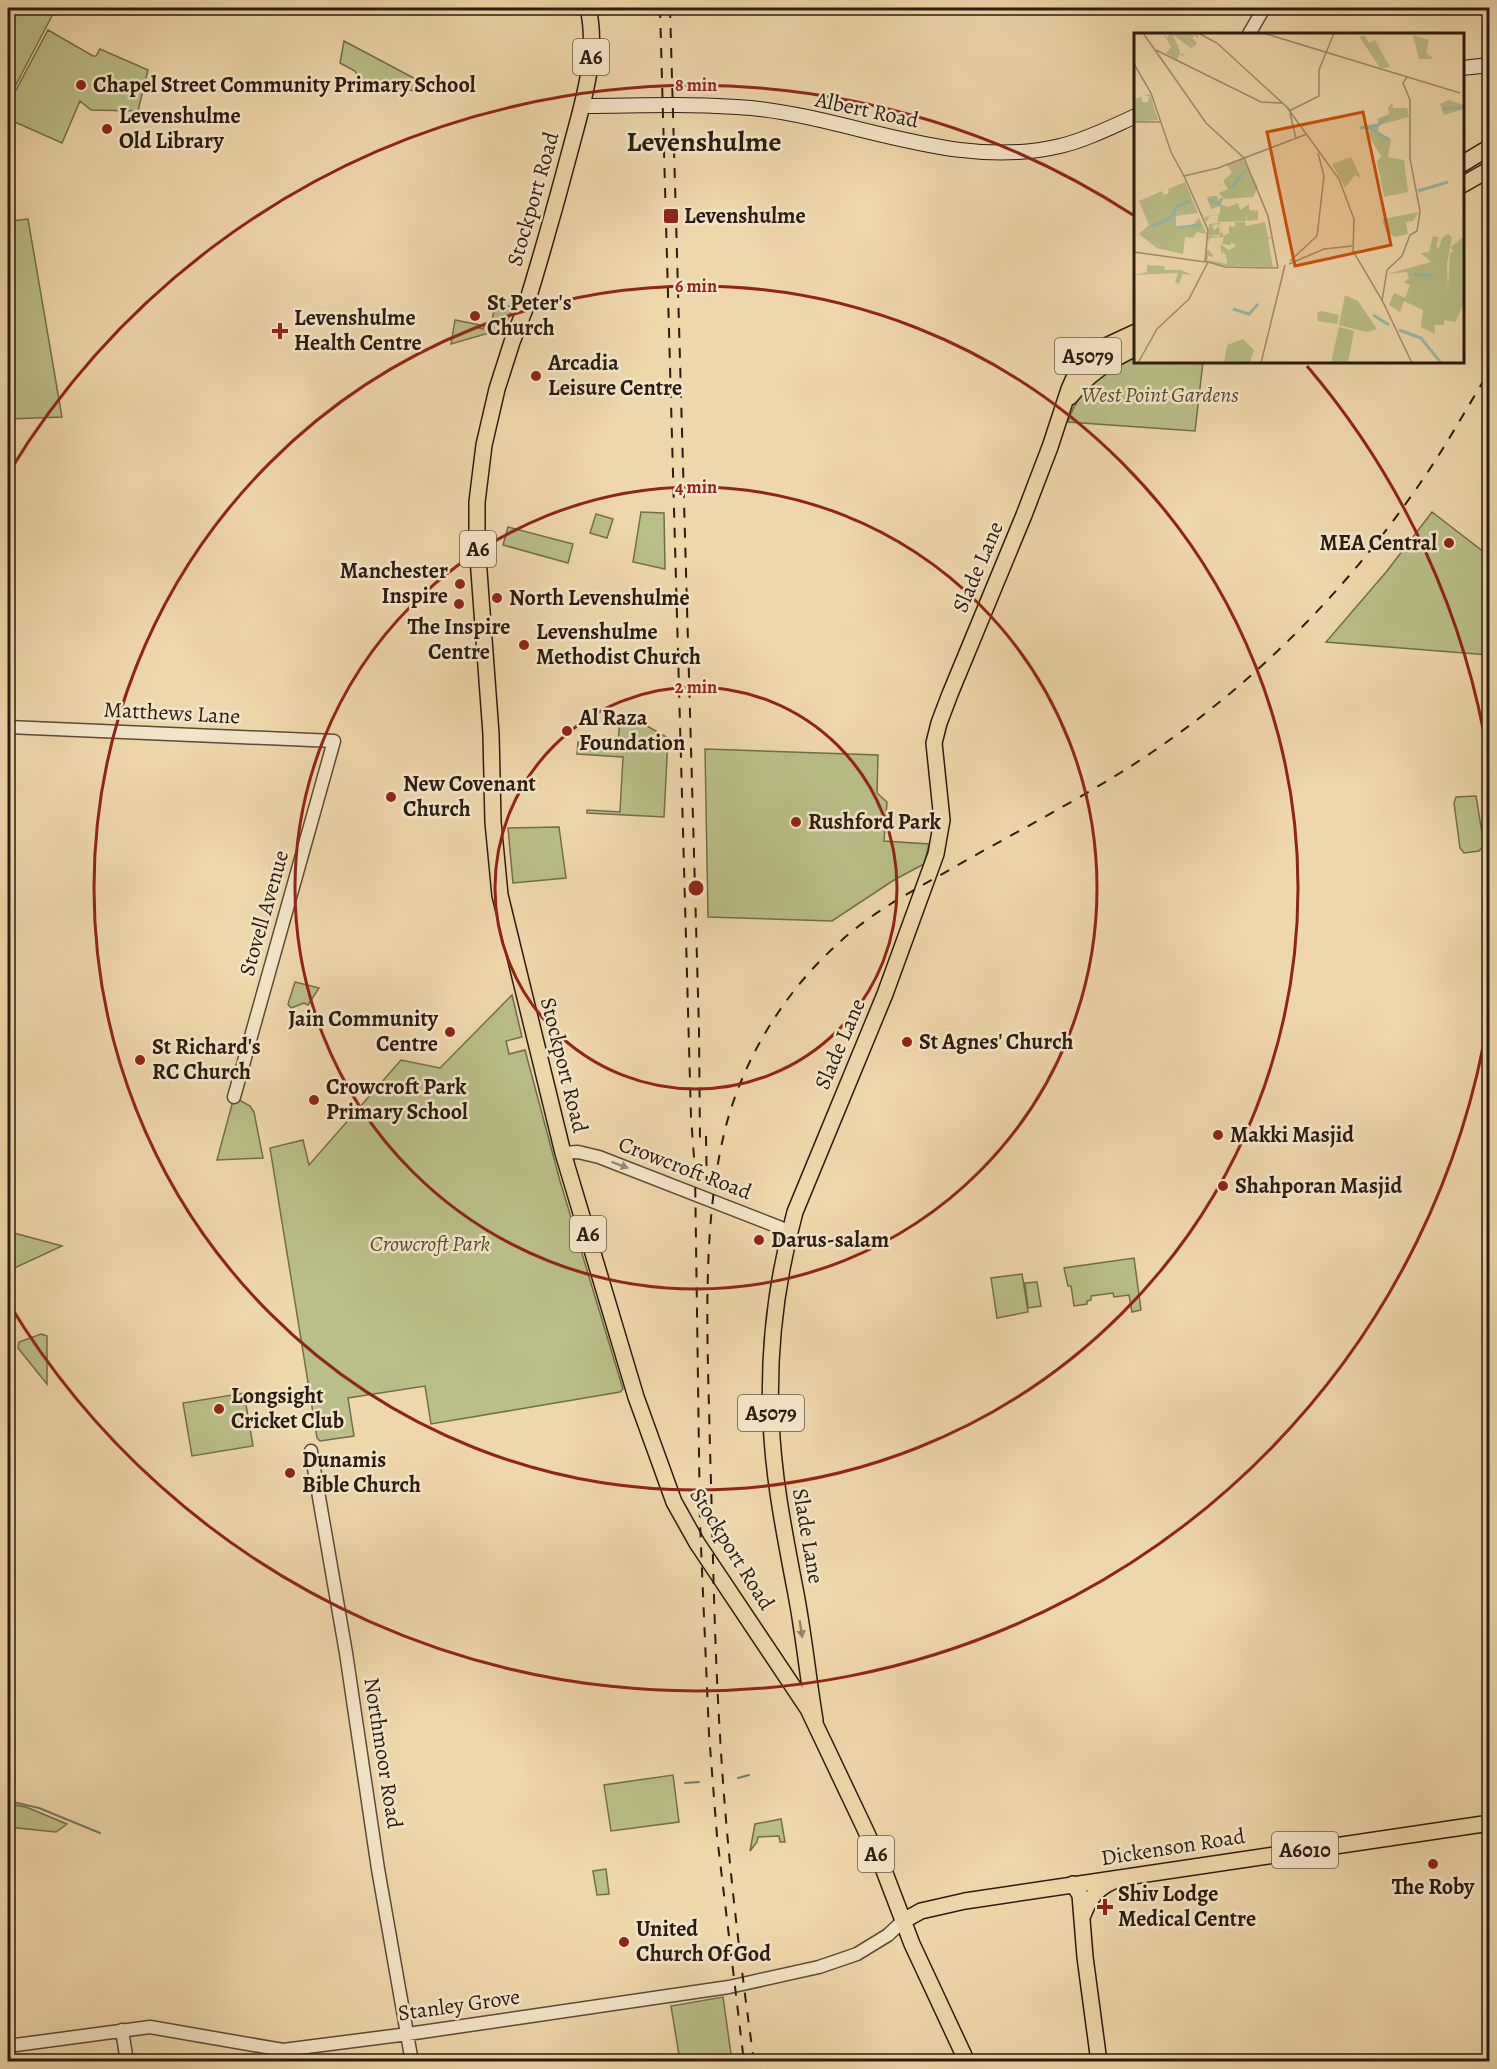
<svg xmlns="http://www.w3.org/2000/svg" width="1497" height="2069" font-family="Alegreya,serif">
<rect width="100%" height="100%" fill="#eed7ab"/>
<filter id="stains"><feTurbulence type="fractalNoise" baseFrequency=".00333" numOctaves="4"/><feColorMatrix values="0 0 0 0 .2 0 0 0 0 .09 0 0 0 0 .02 0 0 0 .5 -.17"/></filter>
<radialGradient id="worn" r=".72"><stop offset=".6" stop-color="#630" stop-opacity="0"/><stop offset="1" stop-color="#630" stop-opacity=".3"/></radialGradient>
<path fill="#babe88" stroke="#726d4c" stroke-width="1.5" d="M8,8H54L55,10L8,100Z
M48,30L93,56H96L100,49L148,70L138,111L91,110L80,101L62,143L8,119V105Z
M344,41L440,92H420L382,85L363,86L355,71L340,63Z
M8,208L11,221L28,219L62,417L8,419Z
M495,304L513,307L503,329L451,344L455,320L480,325L479,328L483,329L484,325L491,327Z
M1135,356L1136,362H1203L1195,431L1068,422C1073,404 1089,381 1105,371C1114,365 1126,361 1135,356Z
M641,512L664,513L665,569L633,562Z
M1432,512L1489,556L1487,559L1490,561L1489,655L1326,642L1387,571Z
M596,514L613,519L607,538L590,533Z
M508,527L573,544L568,563L503,545Z
M620,718L635,719L668,738L664,817L587,813V810L620,812L623,757L577,754L578,742L618,744Z
M705,749L878,755L877,793L887,802L884,841L929,844L924,864L894,880L832,921L708,917Z
M1476,796L1484,845L1479,851L1464,853L1460,848L1454,803L1456,797Z
M559,827L566,878L513,883L508,828Z
M295,982L319,988L308,1005L304,1003L291,1008L288,1004Z
M512,995L522,1037L506,1041L509,1054L525,1050L560,1181L623,1389L620,1392L431,1424L425,1386L348,1398L354,1436L320,1441L317,1438L270,1148L303,1140L309,1165L401,1060L440,1068Z
M234,1097L250,1106L254,1112L263,1158L217,1160Z
M14,1233L62,1246L8,1271V1257Z
M1134,1258L1141,1310L1132,1312L1129,1295L1114,1297L1113,1293L1091,1296V1300L1087,1301V1304L1074,1306L1071,1286H1068L1064,1268Z
M1022,1274L1028,1312L997,1318L991,1278Z
M1037,1282L1041,1306L1028,1308L1025,1283Z
M41,1334L47,1336V1384L18,1348L19,1342Z
M244,1393L253,1446L192,1456L183,1403Z
M673,1775L679,1822L611,1831L604,1785Z
M8,1804L26,1807L67,1824L56,1832L8,1827Z
M781,1819L785,1842H780L779,1836L758,1837L757,1842L750,1851L755,1824Z
M606,1869L609,1894L597,1895L593,1871Z
M723,1997L732,2061H680L671,2006Z"/>
<g fill="none" stroke-linecap="round" stroke-linejoin="round">
<path stroke="#6d7b6c" stroke-width="2" d="M738,1778L749,1775
M685,1783L699,1782
M8,1801L39,1808L100,1833"/>
<g stroke="#5b4b37" stroke-width="15">
<path id="tertiary" d="M1249,34L1264,8
M8,727L334,741L234,1097
M563,1153L578,1152L599,1157L789,1231
M311,1451L346,1653L378,1869L412,2062
M122,2030L127,2062
M8,2046L150,2027L283,2050L408,2034L729,1987L819,1967L857,1954L888,1935L903,1921"/>
</g>
<g stroke="#2a1c10" stroke-width="16">
<path id="secondary" d="M1462,68L1490,65
M583,106C638,106 695,103 751,108C853,118 956,171 1060,146C1086,140 1111,127 1136,116"/>
</g>
<g stroke="#2a1c10" stroke-width="18">
<path id="primary" d="M1462,164L1490,147
M1462,185L1490,169
M1070,397C1088,374 1110,360 1136,348
M815,1720C808,1678 804,1636 796,1594C785,1536 773,1478 771,1419C768,1351 777,1278 795,1212L885,994L936,854L942,820L934,743L939,723L950,694L1024,515L1050,447L1069,389L1078,369L1088,356L1095,351L1136,332
M1073,1884L1080,1895L1085,1957L1099,2062
M1083,1915C1090,1897 1098,1887 1116,1880"/>
</g>
<g stroke="#2a1c10" stroke-width="18">
<path id="trunk" d="M588,8C599,55 582,105 570,151C556,204 541,257 525,309L512,342L497,389L484,445L477,502V544L491,734L493,822L500,895L563,1153L636,1397L674,1502L697,1543L808,1709L864,1827L883,1868L912,1944L967,2062
M903,1921L921,1911L965,1901L1490,1823"/>
</g>
<use href="#tertiary" stroke="#f4e5c8" stroke-width="12"/>
<use href="#secondary" stroke="#f4e5c8" stroke-width="14"/>
<use href="#primary" stroke="#eed7ab" stroke-width="15"/>
<use href="#trunk" stroke="#eed7ab" stroke-width="15"/>
<path stroke="#2a1c10" stroke-width="2" stroke-dasharray="10 10" stroke-linecap="butt" d="M660,8L691,1117L695,1171L700,1523L709,1734L717,1836L744,2062
M670,8L699,1030L700,1144
M706,1136L707,1196
M754,2062C739,1953 726,1844 720,1735C714,1640 713,1544 710,1449C708,1345 700,1223 727,1122C748,1047 794,978 855,929C885,905 918,888 951,869C1007,837 1065,807 1120,773C1236,701 1336,604 1414,492C1442,453 1465,411 1490,370"/>
</g>
<defs><path id="oneway-solid" d="M-6-.8H1V-3.2L6.5 0L1 3.2V.8H-6Z" transform="scale(1.5)"/></defs>
<use fill="#998b75" href="#oneway-solid" transform="translate(620 1165) rotate(21)"/>
<use fill="#968365" href="#oneway-solid" transform="translate(801 1629) rotate(81)"/>
<g fill="none" stroke="#8f2418" stroke-width="3">
<circle cx="696" cy="888" r="201"/>
<circle cx="696" cy="888" r="401"/>
<circle cx="696" cy="888" r="602"/>
<path d="M1489 1014A803 803 0 0 1 8 1302M8 474A803 803 0 0 1 1133 215M1307 366A803 803 0 0 1 1489 762"/>
</g>
<g fill="#8f2418" stroke="#f4e5c8" stroke-width="2">
<circle cx="81" cy="85" r="6"/>
<circle cx="107" cy="129" r="6"/>
<rect x="663" y="208" width="16" height="16" rx="3"/>
<circle cx="475" cy="316" r="6"/>
<path d="M277 322h6v6h6v6h-6v6h-6v-6h-6v-6h6z"/>
<circle cx="536" cy="376" r="6"/>
<circle cx="1449" cy="543" r="6"/>
<circle cx="460" cy="584" r="6"/>
<circle cx="497" cy="598" r="6"/>
<circle cx="459" cy="604" r="6"/>
<circle cx="524" cy="645" r="6"/>
<circle cx="567" cy="731" r="6"/>
<circle cx="391" cy="797" r="6"/>
<circle cx="796" cy="822" r="6"/>
<circle cx="450" cy="1032" r="6"/>
<circle cx="907" cy="1042" r="6"/>
<circle cx="140" cy="1060" r="6"/>
<circle cx="314" cy="1100" r="6"/>
<circle cx="1218" cy="1135" r="6"/>
<circle cx="1223" cy="1186" r="6"/>
<circle cx="759" cy="1240" r="6"/>
<circle cx="219" cy="1409" r="6"/>
<circle cx="290" cy="1473" r="6"/>
<circle cx="1433" cy="1864" r="6"/>
<path d="M1102 1898h6v6h6v6h-6v6h-6v-6h-6v-6h6z"/>
<circle cx="624" cy="1942" r="6"/>
</g>
<g text-anchor="middle" dominant-baseline="central" stroke-width="5" stroke-linejoin="round" paint-order="stroke">
<g fill="#f4e5c8" stroke="#675847" stroke-width="1.5">
<rect x="573" y="39" width="36" height="36" rx="4.5"/>
<rect x="1055" y="338" width="66" height="36" rx="4.5"/>
<rect x="460" y="531" width="36" height="36" rx="4.5"/>
<rect x="570" y="1216" width="36" height="36" rx="4.5"/>
<rect x="738" y="1395" width="66" height="36" rx="4.5"/>
<rect x="1272" y="1832" width="66" height="36" rx="4.5"/>
<rect x="858" y="1836" width="36" height="36" rx="4.5"/>
</g>
<g font-size="21" font-weight="bold" fill="#2a1c10">
<text x="591" y="57">A6</text>
<text x="1088" y="356">A5079</text>
<text x="478" y="549">A6</text>
<text x="588" y="1234">A6</text>
<text x="771" y="1413">A5079</text>
<text x="1305" y="1850">A6010</text>
<text x="876" y="1854">A6</text>
</g>
<g font-size="22" font-weight="bold" fill="#2a1c10" stroke="#f4e5c8" text-anchor="start">
<text x="93" y="85">Chapel Street Community Primary School</text>
<text x="119" y="116">Levenshulme<tspan x="119" dy="25">Old Library</tspan></text>
<text x="684" y="216">Levenshulme</text>
<text x="487" y="303">St Peter's<tspan x="487" dy="25">Church</tspan></text>
<text x="294" y="318">Levenshulme<tspan x="294" dy="25">Health Centre</tspan></text>
<text x="548" y="363">Arcadia<tspan x="548" dy="25">Leisure Centre</tspan></text>
<text x="1437" y="543" text-anchor="end">MEA Central</text>
<text x="448" y="571" text-anchor="end">Manchester<tspan x="448" dy="25">Inspire</tspan></text>
<text x="509" y="598">North Levenshulme</text>
<text x="459" y="627" text-anchor="middle">The Inspire<tspan x="459" dy="25">Centre</tspan></text>
<text x="536" y="632">Levenshulme<tspan x="536" dy="25">Methodist Church</tspan></text>
<text x="579" y="718">Al Raza<tspan x="579" dy="25">Foundation</tspan></text>
<text x="403" y="784">New Covenant<tspan x="403" dy="25">Church</tspan></text>
<text x="808" y="822">Rushford Park</text>
<text x="438" y="1019" text-anchor="end">Jain Community<tspan x="438" dy="25">Centre</tspan></text>
<text x="919" y="1042">St Agnes' Church</text>
<text x="152" y="1047">St Richard's<tspan x="152" dy="25">RC Church</tspan></text>
<text x="326" y="1087">Crowcroft Park<tspan x="326" dy="25">Primary School</tspan></text>
<text x="1230" y="1135">Makki Masjid</text>
<text x="1235" y="1186">Shahporan Masjid</text>
<text x="771" y="1240">Darus-salam</text>
<text x="231" y="1396">Longsight<tspan x="231" dy="25">Cricket Club</tspan></text>
<text x="302" y="1460">Dunamis<tspan x="302" dy="25">Bible Church</tspan></text>
<text x="1433" y="1887" text-anchor="middle">The Roby</text>
<text x="1118" y="1894">Shiv Lodge<tspan x="1118" dy="25">Medical Centre</tspan></text>
<text x="636" y="1929">United<tspan x="636" dy="25">Church Of God</tspan></text>
</g>
<g font-size="22" fill="#2a1c10" stroke="#f4e5c8">
<text transform="translate(867 110) rotate(12)">Albert Road</text>
<text transform="translate(533 199) rotate(-74)">Stockport Road</text>
<text transform="translate(978 567) rotate(-67)">Slade Lane</text>
<text transform="translate(172 713) rotate(3)">Matthews Lane</text>
<text transform="translate(264 913) rotate(-74)">Stovell Avenue</text>
<text transform="translate(840 1044) rotate(-67)">Slade Lane</text>
<text transform="translate(564 1065) rotate(76)">Stockport Road</text>
<text transform="translate(685 1168) rotate(21)">Crowcroft Road</text>
<text transform="translate(808 1536) rotate(80)">Slade Lane</text>
<text transform="translate(732 1549) rotate(58)">Stockport Road</text>
<text transform="translate(383 1753) rotate(81)">Northmoor Road</text>
<text transform="translate(1173 1847) rotate(-9)">Dickenson Road</text>
<text transform="translate(459 2005) rotate(-8)">Stanley Grove</text>
</g>
<g font-size="22" font-style="italic" fill="#554d34" stroke="#f4e5c8">
<text x="1160" y="395">West Point Gardens</text>
<text x="430" y="1244">Crowcroft Park</text>
</g>
<g font-size="28" font-weight="bold" fill="#2a1c10" stroke="#f4e5c8">
<text x="704" y="142">Levenshulme</text>
</g>
</g>
<g transform="translate(1134 33)">
<rect width="330" height="330" fill="#eed7ab"/>
<path d="M29,0L34,5V0H59L58,3L61,0L64,2V6L61,2L59,5L56,3L63,10L61,13L53,8L60,13L57,15L39,2L47,21L52,20L48,23L46,20L43,27L32,20L37,14ZM279,2L295,7L292,20L300,26H285ZM225,3H231L235,10L241,7L256,34L246,35ZM16,61L24,87L0,89V66L8,64V69H14L15,63H9ZM315,67L330,72V76L310,82L306,71ZM258,70L259,75H273L275,84L245,92L244,99L257,106L254,124L270,127L274,159L250,164L243,128L247,123L235,104L236,96H228L245,91L243,86L255,81L254,74ZM217,124L227,145L221,142L211,155L198,131ZM109,126L124,154L119,164L90,166L85,160L94,156L89,148L98,140L93,132ZM51,149L64,180L42,183V194L58,193L65,185L73,201L63,199L59,205L51,204L49,221L23,215L5,201L15,192L5,168L28,158L30,162L35,160L34,156ZM77,163H83L86,171L94,174L104,170L106,177L115,171V177L124,178V187L113,188V180L112,188L83,189L85,182L75,183L73,189L70,185L74,183L86,181V173L77,176L73,165ZM285,179L279,188L272,189L274,201L260,204L252,198L248,186ZM101,189H111L112,193L131,189L134,204H138L134,206L139,234L105,233L103,227L104,233H93L86,232L72,227V217L76,218L80,224L74,223V227L93,231L92,223L88,228L92,222L89,219L88,222L86,211L95,217L102,213L97,209V212L88,211L90,204L76,205L74,210L75,191L86,190L88,196L86,191L78,192L80,197L85,193L86,202H76L85,204L88,198L89,203L95,200V193L101,194ZM314,201L318,204L313,231L314,256L316,220L320,217L316,215L330,203V271L321,289L310,287V292H300L301,301L287,294L289,277L270,268L266,279L255,272L260,260L271,265L276,252L270,249L275,245L273,239L253,241L297,229L287,220L295,219L299,203L305,204L302,214L305,215L308,205ZM13,232L30,233L31,237H47L58,242L49,241L45,251L41,249L44,240L0,242L13,239ZM211,262L224,268L243,296L233,299L205,292ZM188,278L205,282L203,291L184,288L183,280ZM205,294L220,298L214,330H197ZM109,306L120,317L116,330H90L93,312Z" fill="#babe88"/>
<path fill="none" stroke="#99baa9" stroke-width="3" d="M309,76L330,74M226,95L244,92L254,84M235,95L254,106M97,155L111,138M284,158L314,149M74,166L85,171L88,165M18,193L37,185L43,173L56,168M41,195L67,192M280,241L300,243M99,276L115,281L124,271M239,282L255,292M265,297L287,305L307,330"/>
<path fill="none" stroke="#a08c6d" stroke-width="1.5" d="M9,0L30,30M64,0L83,10L155,76M129,0L326,60M22,17L127,69L148,70M28,27L72,90L110,125L134,183L144,235M0,31L17,60L37,119L50,143M152,73L205,146L220,186L219,218L248,267L278,330M155,78L185,63V37L200,0M156,80L162,106M0,89H26M0,219L71,229L74,197L50,143L84,135L173,101M71,228L91,234L144,235M156,228L183,203L190,143L184,120M155,231L190,216L218,213M248,268L253,237L268,223L276,202L283,198L286,178L276,126V67L269,50L273,44M4,330L23,296L55,266L74,229M127,330L151,232"/>
<path fill="#cc500d" fill-opacity="0.15" stroke="#cc500d" stroke-width="3" d="M229,79L257,212L161,233L133,99Z"/>
<rect width="330" height="330" fill="none" stroke="#2a1c10" stroke-width="3"/>
</g>
<circle cx="696" cy="888" r="9" fill="#8f2418" stroke="#f4e5c8" stroke-width="3"/>
<g font-size="18" text-anchor="middle" font-weight="bold" fill="#8f2418" stroke="#f4e5c8" stroke-width="5" stroke-linejoin="round" paint-order="stroke">
<text x="696" y="91">8 min</text>
<text x="696" y="292">6 min</text>
<text x="696" y="493">4 min</text>
<text x="696" y="693">2 min</text>
</g>
<rect width="1497" height="2069" fill="none" stroke="#eed7ab" stroke-width="30"/>
<rect x="9" y="9" width="1479" height="2051" fill="none" stroke="#2a1c10" stroke-width="3"/>
<rect x="15" y="15" width="1467" height="2039" fill="none" stroke="#2a1c10" stroke-width="1.5"/>
<rect width="100%" height="100%" filter="url(#stains)"/>
<rect width="100%" height="100%" fill="url(#worn)"/>
</svg>
